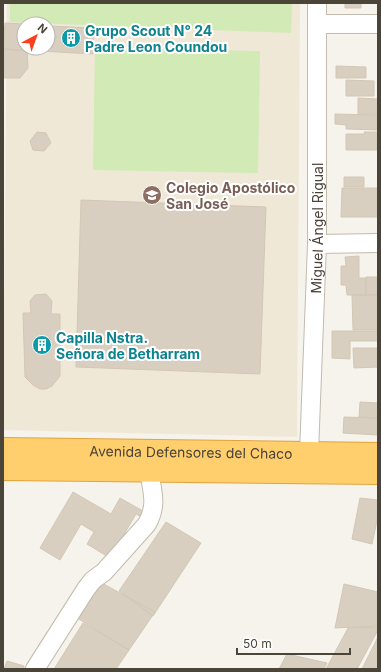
<svg xmlns="http://www.w3.org/2000/svg" width="381" height="672" font-family="Inter,sans-serif">
<rect width="100%" height="100%" fill="#f6f3ec"/>
<path fill="#efe8d6" fill-rule="evenodd" d="M7,3H300L297,437L3,430ZM24,24H48V48H24Z"/>
<path fill="#d2eab5" d="M10,3H292L291,33L10,22Z
M95,48L260,51L258,173L93,170Z"/>
<path fill="#d8cfc1" stroke="#d3c7b4" d="M345,3H361V8H345Z
M5,23L24,24V48H48V26L94,28L93,54L3,49Z
M3,49L27,51L28,68L20,78H3Z
M336,66L366,67V78H336Z
M346,80L374,81V96H346Z
M358,98L378,99V114H358Z
M335,114L378,115V130L346,129V125L335,124Z
M37,132L46,133L51,143L44,151L33,150L30,141Z
M364,132H378L377,150H346V134H365Z
M344,177H364V187H344Z
M342,188H378V217H341Z
M81,200L266,207L260,374L76,367Z
M359,256V278H366V295H347L346,285H341V266H346L345,257Z
M366,277H378V295H366Z
M46,294L52,301L51,314H60V376L52,386L46,389H40L33,385L25,377L23,313H31L30,301L35,295Z
M352,295H378V330H353Z
M332,331H378V341H350V359L332,358Z
M353,348H378V367L354,368Z
M360,402L378,403V418L359,417Z
M344,417L378,418V435L343,433Z
M73,492L111,514L120,498L143,511L140,516L136,514L110,558L87,544L94,532L81,524L60,560L40,548Z
M360,498L378,500V516L372,544L352,539Z
M166,522L201,543L153,616L119,591Z
M98,581L155,612L129,650L74,616Z
M344,584L378,592V626L335,628Z
M83,623L129,650L116,669H54Z
M378,627V630L357,669H326L348,628Z
M378,637V669H362Z
M287,654L327,663L324,669H279Z
M7,661L24,666V669H4Z"/>
<g fill="none" stroke-linecap="round" stroke-linejoin="round">
<g stroke="#c2bbae" stroke-width="20">
<g id="minor">
<path d="M317,24H378"/>
<path d="M317,244L378,243"/>
<path id="s1" d="M309,453L317,244V3"/>
<path d="M35,669L86,589L93,580L104,572L147,524C158,504 152,492 149,470"/>
</g>
</g>
<g stroke="#e0a43c" stroke-width="24">
<g id="highway">
<path id="s2" d="M3,449L378,454"/>
<path d="M3,469L378,473"/>
</g>
</g>
<use href="#minor" stroke="#fff" stroke-width="18"/>
<use href="#highway" stroke="#ffcf6e" stroke-width="22"/>
</g>
<defs>
<g id="building-disc" transform="scale(1)"><circle r="9.5" fill="#0f9aa8" stroke="#fff"/><path d="M-4-6H4V6H1V3H-1V6H-4ZM-2.5-4.3h1.7v1.8h-1.7ZM.8-4.3h1.7v1.8H.8ZM-2.5-1h1.7V.8h-1.7ZM.8-1h1.7V.8H.8Z" fill="#fff"/></g>
<g id="school-disc" transform="scale(1)"><circle r="9.5" fill="#8d6e63" stroke="#fff"/><path d="M0-5L7-2L0 1L-7-2ZM-4 1L0 2.5L4 1V4Q0 6-4 4Z" fill="#fff"/></g>
</defs>
<g fill-rule="evenodd">
<use href="#building-disc" x="71" y="38"/>
<use href="#school-disc" x="152" y="195"/>
<use href="#building-disc" x="42" y="345"/>
</g>
<g text-anchor="middle" dominant-baseline="central" stroke-width="4" stroke-linejoin="round" paint-order="stroke">
<g font-size="14" font-weight="bold" fill="#0d838f" stroke="#fff" text-anchor="start">
<text x="85" y="30">Grupo Scout N° 24<tspan x="85" dy="16">Padre Leon Coundou</tspan></text>
<text x="56" y="337">Capilla Nstra.<tspan x="56" dy="16">Señora de Betharram</tspan></text>
</g>
<g font-size="14" font-weight="bold" fill="#785e54" stroke="#fff" text-anchor="start">
<text x="166" y="187">Colegio Apostólico<tspan x="166" dy="16">San José</tspan></text>
</g>
<g font-size="14" fill="#4b4439" stroke="#fff">
<text stroke="none"><textPath href="#s1" startOffset="225">Miguel Ángel Rigual</textPath></text>
<text stroke="none"><textPath href="#s2" startOffset="188">Avenida Defensores del Chaco</textPath></text>
</g>
</g>
<rect width="381" height="672" fill="none" stroke="#4b4439" stroke-width="8"/>
<g transform="translate(36 36) rotate(41)"><circle r="19" fill="#ffffff" stroke="#b7b4b0"/>
<path d="M0-3L7 15L0 10L-7 15Z" fill="#fc3f1d"/>
<text y="-6" font-size="11" font-weight="bold" text-anchor="middle" fill="#4b4439">N</text>
</g>
<path d="M237 648v6h113v-6" fill="none" stroke="#4b4439" stroke-width="2"/>
<text x="243" y="648" font-size="12" fill="#4b4439" stroke="#ffffff" stroke-width="3" paint-order="stroke">50 m</text>
</svg>
